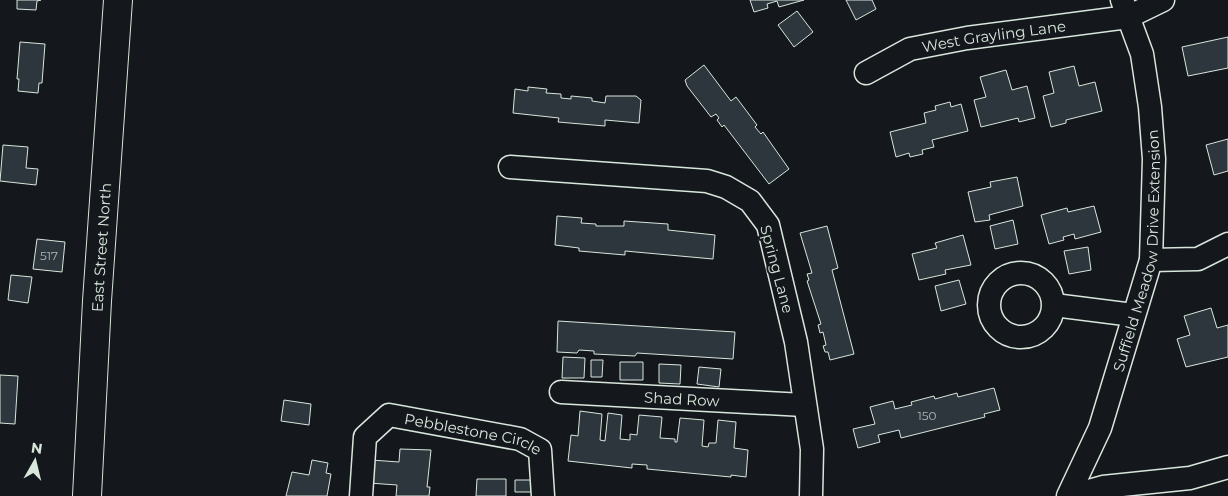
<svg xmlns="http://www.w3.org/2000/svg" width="1228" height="496" font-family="Montserrat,sans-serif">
<rect width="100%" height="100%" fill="#14181c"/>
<path fill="#2c363c" stroke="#d8e6dc" d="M17,0H41L37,1L36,10L17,9Z
M750,0H804L779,7L777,1L767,4L768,8L754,12Z
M846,0H872L876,9L856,20Z
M797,11L813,32L794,47L778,25Z
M1228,37V68L1188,76L1182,47Z
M20,42L45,44L42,83H39L38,93L18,91L19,79H17Z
M704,65L731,101L736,97L757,125L755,127L761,134L763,132L789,169L769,184L724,125L722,127L717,120L719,118L716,114L711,117L687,86L685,80Z
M1074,66L1079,86L1095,82L1102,111L1066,120V123L1051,127L1043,96L1054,93L1049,72Z
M1006,70L1012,90L1027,86L1035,118L1019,122L1018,118L981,127L974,100L986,97L980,77Z
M528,87L547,89L546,93L561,94V98L571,99V96L592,98V101L605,103L606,96H636L641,100L639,123L605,120V126L558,122L559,118L513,113L515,89L528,91Z
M950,102L951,107L961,104L968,131L932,140L934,147L922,150L923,154L910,157L909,153L896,157L890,132L926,123L924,113L936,110L935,106Z
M1228,139V171L1214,175L1206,145Z
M3,145L28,147L26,168L38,169L36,185L0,181Z
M1017,177L1023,206L989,215L990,220L975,222L968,192L991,187L990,182Z
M1094,206L1101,232L1075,239L1074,234L1063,237L1064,240L1049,244L1041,215L1067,208L1068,212Z
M557,216L582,218L581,223L596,224V226H624V221L668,224V230L715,235L713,259L625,251V255L579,251V248L555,245Z
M1013,220L1018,244L995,249L990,226Z
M827,226L838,268L832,270L854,354L830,360L828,352H825L823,346L826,345L823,332L820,333L818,325L821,324L807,281L809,280L807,274L812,273L800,233Z
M963,235L971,265L945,270L946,274L919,280L912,254L937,248L935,243Z
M37,239L65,242L62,272L33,269Z
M1088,247L1091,270L1069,274L1064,251Z
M11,275L32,277L28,303L8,300Z
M959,280L966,304L941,311L935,286Z
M1211,308L1217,328L1228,325V357L1186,367L1177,339L1190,335L1184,316Z
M558,321L735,332L733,359L637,353L635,356L594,354V351L579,350L577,353L557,352Z
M563,357L585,358L584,378H562Z
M591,360H603L602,377H591Z
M620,362H643V380H620Z
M659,364L681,365L680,384L659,383Z
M699,367L721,369L719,387L697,384Z
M0,375L18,376L15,424L0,423Z
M994,388L1000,410L984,414L985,417L901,438L899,430L878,435L880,442L858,448L853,429L875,424L870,407L893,401L895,409L912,405L911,402L934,396L935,399L957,393L958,397Z
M284,400L311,404L309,425L281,421Z
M580,411L602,414L600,440L605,441L608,413L622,415L620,439L630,440V434L637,435L639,415L662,417L660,438L675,439V442H677L680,418L704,420L702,446L708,447L709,443H716L718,420L736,422L734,448L748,450L746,477L731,475V477L647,469V465L632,464V468L568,461L571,435L578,436Z
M400,449L431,450L427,487H430L429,496H396L397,485L369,483L371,460L399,462Z
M312,460L328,463L326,473L331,474L327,496H286L292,472L309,475Z
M477,479H506V496H476Z
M515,480H534V492H515Z"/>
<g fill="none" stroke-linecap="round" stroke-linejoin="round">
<g stroke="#d8e6dc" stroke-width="25">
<g id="minor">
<path id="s1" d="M866,73L910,49L967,38L1128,17L1163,0"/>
<path d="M510,167L707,181L726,187L750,201L768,225L796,342L812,449L811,496"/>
<path d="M1151,260L1198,259L1228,244"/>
<circle cx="1021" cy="305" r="32"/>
<path d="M1054,305L1133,315"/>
<path id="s2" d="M561,392L804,405"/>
<path id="s3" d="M361,496L365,437L389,415L520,439L540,450L543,496"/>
<path id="s4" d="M1068,496L1100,428L1151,260L1154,159L1150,107L1142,54L1122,0"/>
<path d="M1070,496L1103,487L1190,478L1228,467"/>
</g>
</g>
<g stroke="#d8e6dc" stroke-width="30">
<g id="major">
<path id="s5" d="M87,496L97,301L118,0"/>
</g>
</g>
<use href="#minor" stroke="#14181c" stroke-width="22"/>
<use href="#major" stroke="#14181c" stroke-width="28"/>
</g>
<g text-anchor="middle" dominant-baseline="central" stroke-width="4" stroke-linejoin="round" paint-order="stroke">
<g font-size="12" fill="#adbab4">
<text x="49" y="255">517</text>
<text x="927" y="415">150</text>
</g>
<g font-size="15" fill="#d8e6dc" stroke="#14181c">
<text stroke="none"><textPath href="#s1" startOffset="135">West Grayling Lane</textPath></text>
<text stroke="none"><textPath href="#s5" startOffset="249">East Street North</textPath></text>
<text stroke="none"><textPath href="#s4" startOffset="258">Suffield Meadow Drive Extension</textPath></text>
<text transform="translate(777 269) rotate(75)">Spring Lane</text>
<text stroke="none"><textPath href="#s2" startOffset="121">Shad Row</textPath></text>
<text stroke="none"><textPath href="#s3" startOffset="178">Pebblestone Circle</textPath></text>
</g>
</g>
<g transform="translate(35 461) rotate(8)" stroke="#14181c" stroke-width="4" paint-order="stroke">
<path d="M0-4L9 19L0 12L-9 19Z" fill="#d8e6dc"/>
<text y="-8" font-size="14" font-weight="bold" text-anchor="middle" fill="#d8e6dc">N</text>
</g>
</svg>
